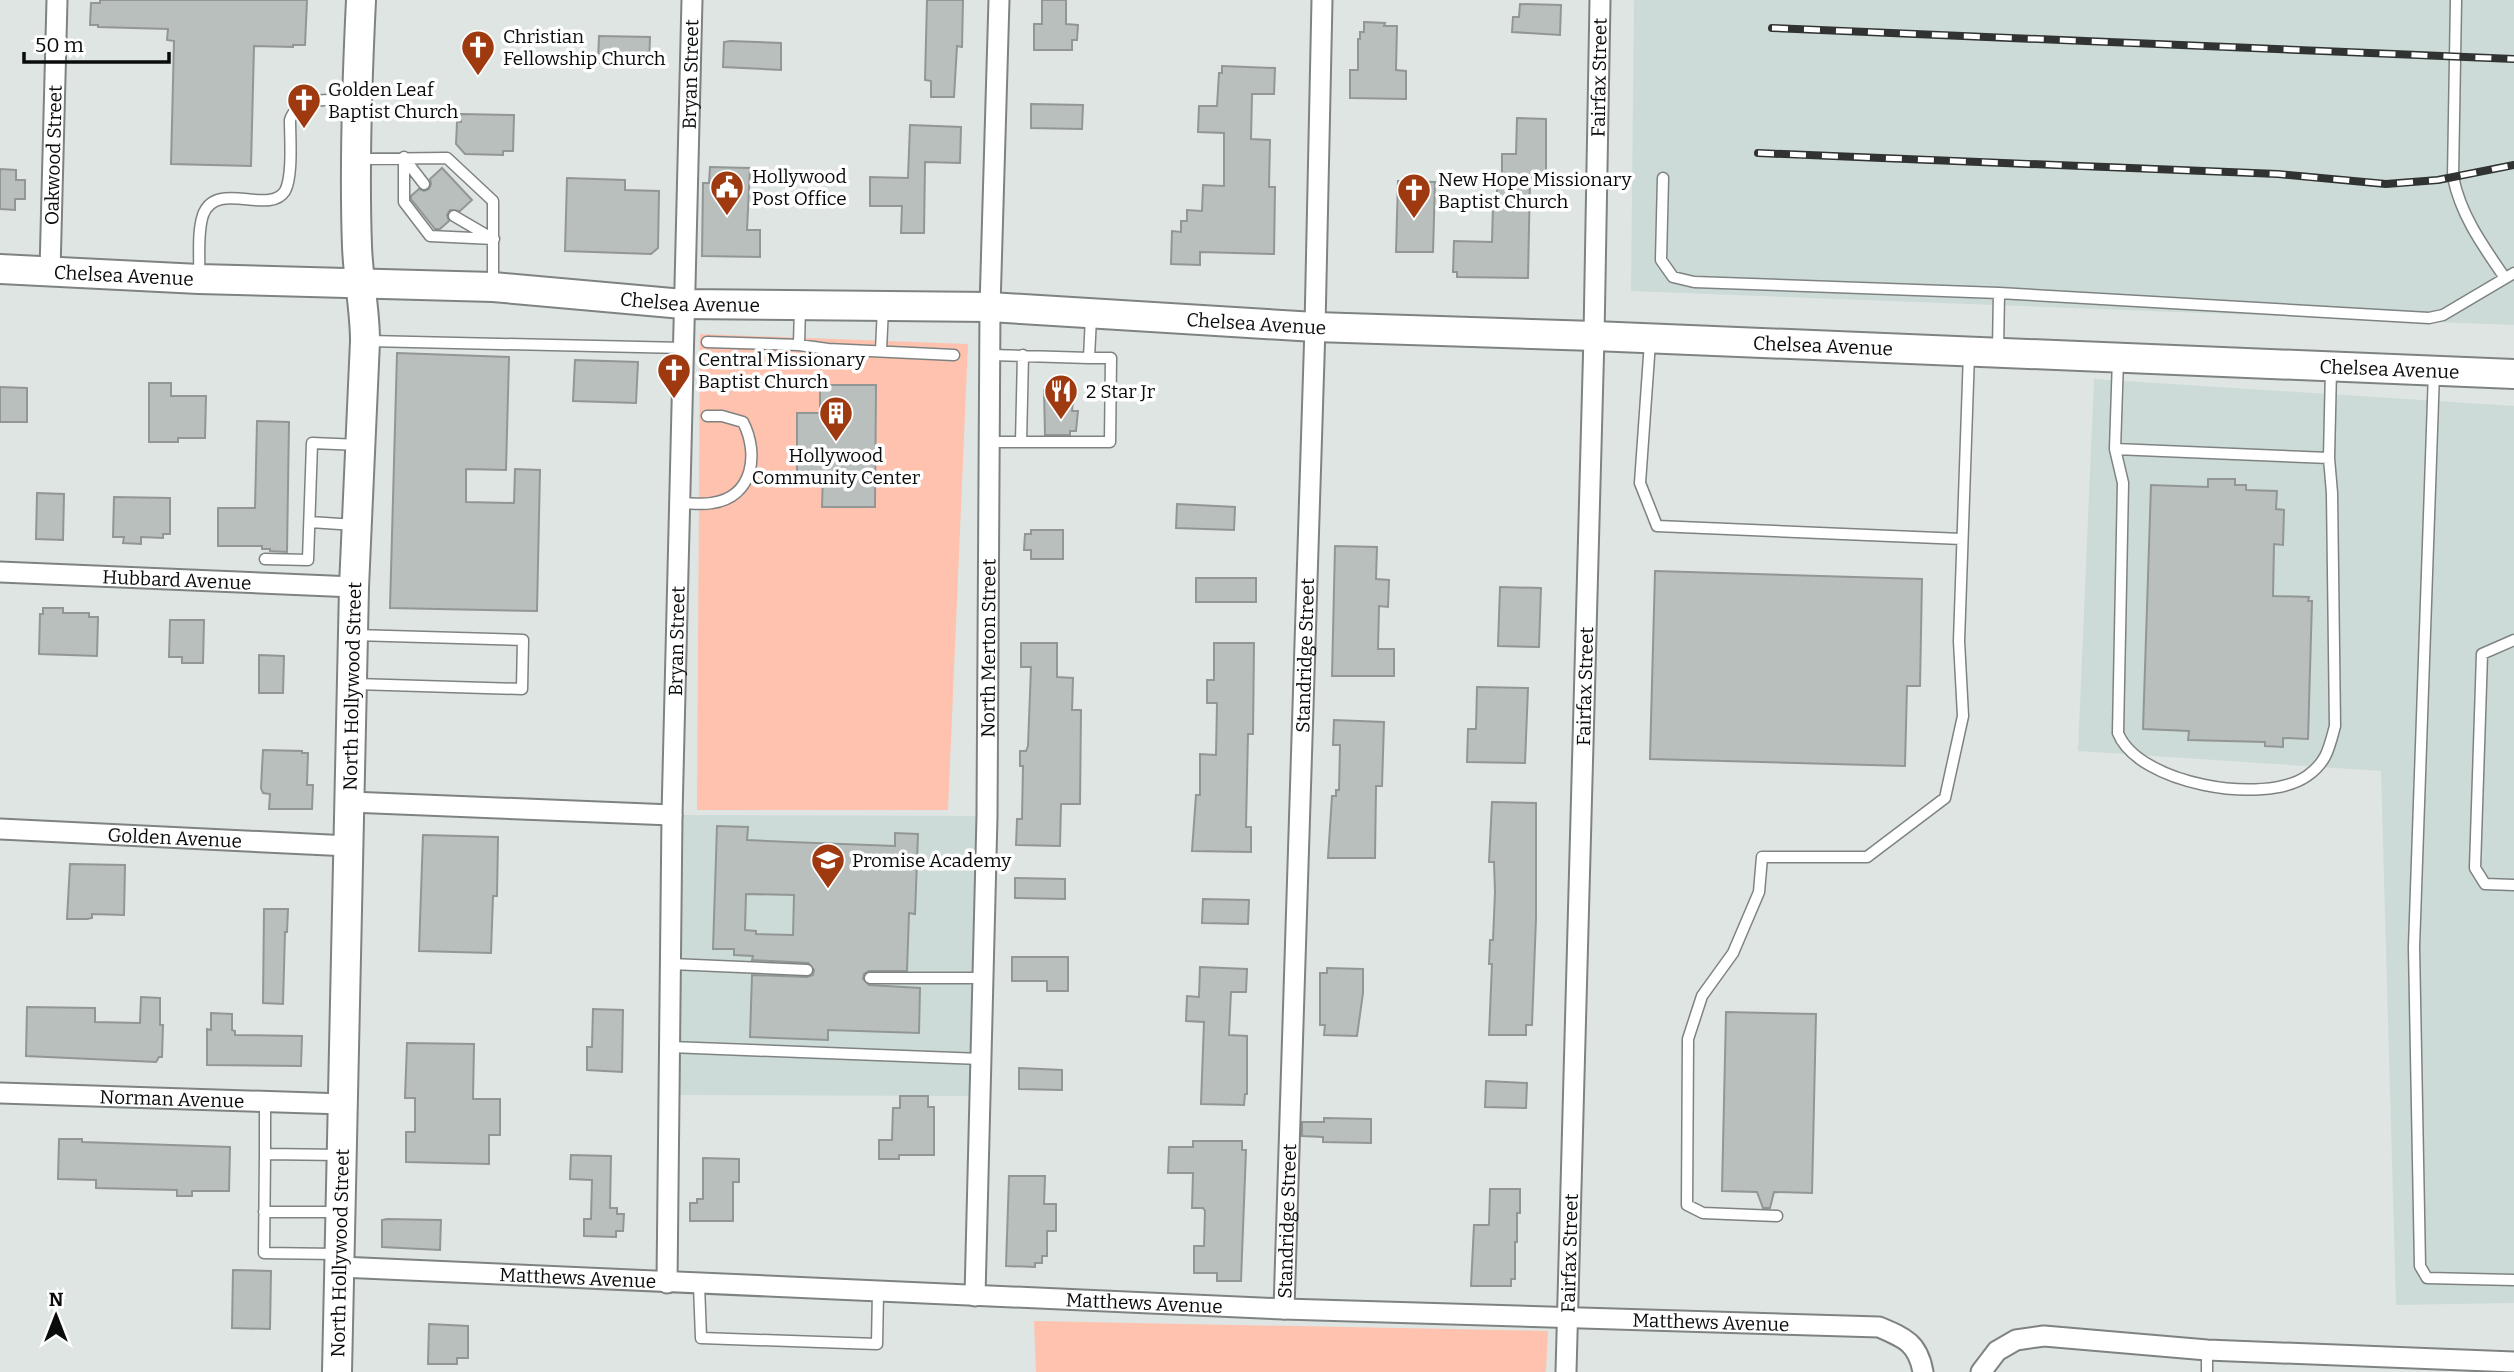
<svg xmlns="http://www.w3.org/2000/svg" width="2514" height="1372" font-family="Bitter,serif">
<rect width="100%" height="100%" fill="#dfe5e3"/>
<path fill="#ccdbd7" d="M1634,0H2514V325L1631,291Z
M2094,379L2514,406V1303L2396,1305L2381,771L2078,751Z
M672,815L987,816L980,1096L670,1095Z"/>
<path fill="#fec2ae" d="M700,334L968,344L948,810H697Z
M1034,1321L1548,1331L1546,1372H1036Z"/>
<path fill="#b9bfbd" stroke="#929795" stroke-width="2" fill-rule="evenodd" d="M100,0H307L305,45H293V47L254,46L251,166L171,164L174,41L167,40L168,29L98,27V25H90L91,3H100Z
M927,0H963L962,47L957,46L954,97H931V81L925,80Z
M1042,0H1066V24L1078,25L1077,40H1072V50H1034V24H1042Z
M1520,4L1561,5L1560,35L1512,32L1513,17H1519Z
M1364,22L1385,23L1384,26H1397L1396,70L1406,71V99L1350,98V70H1358V39H1360V32H1364Z
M599,36L650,37L649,65L598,63Z
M730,41L781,43V70L723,67L724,42Z
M1222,66L1275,68L1274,94H1252L1251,139L1270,140L1269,187H1275L1274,254L1200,252V265L1171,264L1172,231L1181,232V221H1187V210L1202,211L1203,185L1224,186V133L1198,132L1199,106H1217L1219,73H1222Z
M1031,104L1083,105L1082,129L1031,128Z
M461,114L514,115L513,151H503V155L465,154L456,144L457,122H461Z
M1517,118L1546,119V179L1530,178L1528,278L1457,277V272H1453L1454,241L1492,242L1493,205H1497V187H1502V154H1516Z
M910,125L961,127L960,163L925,162L924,233H901L902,206H870V177L908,178Z
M710,167L750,168L747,230H760V257L702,256L703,183H709Z
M442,168L472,200L460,211L450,210L447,215L449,221L440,229H435L411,199V196L419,189L424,191L429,189L431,184L430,179Z
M0,169L16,170V180H25V199H15V210L0,209Z
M567,178L625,180V190L659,191L658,248L651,254L565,251Z
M1398,181L1435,182L1433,252H1396Z
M397,353L509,357L506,470L466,469V502L514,503L515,469L540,470L537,611L390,608Z
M575,360L638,362L636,403L573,401Z
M149,383H171V396H206L205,438H178V442H149Z
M820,385H876L875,507H822L823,473L797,472V413H820Z
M0,387L27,388V422H0Z
M1044,390L1074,391L1072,411H1078L1076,431H1070V435H1045Z
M257,421L289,422L287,552L270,551V549H262V546H218V508H255Z
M2208,479H2235V485H2246V490L2277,491L2276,509L2284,510L2283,545L2274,544L2273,596L2309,597L2308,601H2312L2308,739L2283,738V747L2265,746V742L2188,740L2189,731L2143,729L2151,485L2208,487Z
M37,493L64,494L63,540L36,539Z
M114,497L170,498V534H163V538L141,537V544L123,543L124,537H113Z
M1177,504L1235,507L1234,530L1176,528Z
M1031,530H1063V559H1031V550H1024L1025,534H1031Z
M1335,546L1377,547L1376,579L1389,580L1388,607L1379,606L1378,649H1394V676H1332Z
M1655,571L1922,579L1920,686H1907L1905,766L1650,759Z
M1196,578H1256V602H1196Z
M1500,587L1541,588L1539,647L1498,646Z
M43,608H63V613H89V617H98L97,656L39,654L40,614H43Z
M170,620H204L203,663H182V657H169Z
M1021,643H1057V677L1073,678L1072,710H1081L1080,804H1061L1060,846L1016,845L1017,819H1022L1023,766H1020V751H1026L1028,746L1031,667H1021Z
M1214,643H1254L1253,734H1248L1246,827H1251V852L1192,851L1196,795H1200V754L1216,755L1217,703H1207V680H1214Z
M259,655L284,656L283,693H259Z
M1477,687L1528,688L1525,763L1467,762L1468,729H1476Z
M1334,720L1384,722L1382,786H1376L1375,858H1328L1332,796H1336V790H1339L1340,745H1333Z
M263,750L302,751V753H308L307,785H313L312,809H269L270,794L263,793L261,788Z
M1492,802L1536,803V918L1532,1025H1526V1035H1489L1492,964H1489L1490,940H1493L1495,892L1494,862H1489Z
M717,826L748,827L747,840L790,842L895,846V833L918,834L915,914L909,913L907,971H869L864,974L863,979L869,985L920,988L919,1033L828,1030V1040L750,1037L752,975L807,977L813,975L814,970L808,963L752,960L753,956L734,955V949H713ZM746,894L794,895L793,935L756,934V931L745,930Z
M423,835L498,837L497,896H493L491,953L419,951Z
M70,864L125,865L124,915L92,914V918L87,919H67Z
M1015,878L1065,879V899L1015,898Z
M1203,899L1249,900L1248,924L1202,923Z
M264,909H288L287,932H285L283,1004L263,1003Z
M1012,957H1068V991H1047V981H1012Z
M1200,967L1247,969L1246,992H1231L1229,1035L1247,1036V1094H1245L1244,1105L1201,1104L1204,1022L1186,1021L1187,996L1199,997Z
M1327,968L1363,969V993L1357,1036L1324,1035L1325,1025H1320V973H1327Z
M141,997L160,998V1025H163L162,1057H159L156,1062L26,1056L27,1007L95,1008V1022L140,1023Z
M593,1009L623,1010L622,1072L587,1070V1047H592Z
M1726,1012L1816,1014L1812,1193L1774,1192L1770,1208H1763L1757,1192L1722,1191Z
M211,1013L232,1014V1030L235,1031V1035L302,1036L301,1066L207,1065V1029L211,1030Z
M407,1043L474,1044L473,1099H500V1135H489V1164L406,1162V1132H415V1098H405Z
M1019,1068L1062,1070V1090L1019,1089Z
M1486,1081L1527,1083L1526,1108L1485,1107Z
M900,1096H928V1107H934V1155H899V1159H879V1140H892L893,1108H900Z
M1324,1118L1371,1119V1143L1323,1142V1137L1302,1136V1122H1324Z
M59,1139H82V1142L230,1147L229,1191H192V1196H177V1190L96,1188V1180L58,1179Z
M1193,1141H1242V1150H1246L1241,1281H1217V1273H1194V1246H1204L1205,1211L1203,1208H1192L1193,1173H1168L1169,1147H1193Z
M571,1155L611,1156L610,1208H617V1214H624L623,1231H616V1237L584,1236V1219H591L592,1180L570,1179Z
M703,1158L739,1159V1182H733V1221H690V1203H697V1199H703Z
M1009,1176H1045L1044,1204H1056V1231H1047V1256H1042V1263H1035V1267L1006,1266Z
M1490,1189H1520V1213H1517V1242H1515V1279H1511V1286H1471L1474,1225H1489Z
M387,1219L441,1220L440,1250L382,1247V1220Z
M233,1270L271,1271L270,1329L232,1328Z
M429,1324L468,1326V1358H457V1364H428Z"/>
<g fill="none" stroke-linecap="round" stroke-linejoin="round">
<g stroke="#7e8382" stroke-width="13">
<path id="lane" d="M2456,0L2453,177C2461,216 2483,246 2505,278
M404,157V202L430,236L494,239
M404,158L424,184
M358,159L447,158L493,201V286
M1663,178L1661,260L1673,277L1694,282L1999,293
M454,216L490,237
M199,275C200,257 197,233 203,215C216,179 269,216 285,191C293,176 290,138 290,120C299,93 333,101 356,101
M369,341L683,348
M707,342L799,345L828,349L954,355
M1650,342L1640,483L1657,526L1962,539
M799,345L800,306
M1998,349L1999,293L2429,318L2443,315L2514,273
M881,351L883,307
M990,355L1089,358
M2118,359L2115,449L2123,483L2118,733C2138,784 2264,806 2307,776C2327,762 2329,748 2335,726L2332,493L2329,458
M2434,372L2414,947L2420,1266L2427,1278L2514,1280
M990,442H1110L1111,358H1089L1091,317
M1021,442L1023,355
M2115,449L2329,458L2331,368
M679,503C690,503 702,505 712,503C754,497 759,453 743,422L722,416H707
M310,522L355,525
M265,559L308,560L312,443L360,445
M354,635L523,640L522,689L356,684
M2514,640L2482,654L2475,868L2485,884L2514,885
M671,964L807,970
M870,978H983
M670,1047L981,1059
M265,1101V1154
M264,1212H337
M1777,1216L1703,1213L1687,1205L1688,1039L1702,996L1733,953L1759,892L1762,857H1867L1945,798L1963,716L1959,641L1969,353
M336,1254L264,1253L265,1154L341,1155
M699,1285L701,1338L877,1344L878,1292
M2207,1372V1350"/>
</g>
<g stroke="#7e8382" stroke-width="23">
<g id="street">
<path id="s1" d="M50,271L57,0"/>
<path id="s2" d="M0,572L354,587"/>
<path d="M350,802L672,815"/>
<path id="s3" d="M0,829L349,846"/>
<path id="s4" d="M0,1093L344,1104"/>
<path id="s5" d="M340,1267L1284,1309L1879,1327C1905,1338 1918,1343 1923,1372"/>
<path id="s6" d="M667,1283L672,815L692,0"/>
<path id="s7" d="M975,1296L987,816L990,307L999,0"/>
<path id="s8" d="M1284,1309L1315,327L1322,0"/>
<path id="s9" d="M1566,1372L1594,336L1600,0"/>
<path d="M1981,1372L1997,1351L2016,1340L2044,1336L2207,1350L2514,1362"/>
</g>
</g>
<g stroke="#7e8382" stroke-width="32">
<g id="secondary">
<path id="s10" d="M0,269L199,279L493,287L683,304L990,307L1315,327L1594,336L2514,374"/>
<path id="s11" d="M337,1372L354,587L365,341C365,309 358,278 357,246C354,164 357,82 361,0"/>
</g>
</g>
<use href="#lane" stroke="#fff" stroke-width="10"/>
<use href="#street" stroke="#fff" stroke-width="19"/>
<use href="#secondary" stroke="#fff" stroke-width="28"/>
<g stroke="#313332" stroke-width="8">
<path id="rail" d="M1772,28L2514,59
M1758,153L2278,174L2386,184L2438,180L2514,165"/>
</g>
<use href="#rail" stroke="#fff" stroke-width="5" stroke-dasharray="16" stroke-linecap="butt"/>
</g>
<defs>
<g id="church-pin" transform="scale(1.75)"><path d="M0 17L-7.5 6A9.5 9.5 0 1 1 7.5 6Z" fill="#9f3910" stroke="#fff"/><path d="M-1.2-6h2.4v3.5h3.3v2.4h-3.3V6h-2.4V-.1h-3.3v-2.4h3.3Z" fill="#fff"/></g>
<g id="civic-pin" transform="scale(1.75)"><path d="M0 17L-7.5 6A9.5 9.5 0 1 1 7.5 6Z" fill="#9f3910" stroke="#fff"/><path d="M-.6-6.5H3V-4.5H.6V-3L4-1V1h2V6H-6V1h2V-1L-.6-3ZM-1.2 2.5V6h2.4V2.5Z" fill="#fff"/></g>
<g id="restaurant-pin" transform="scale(1.75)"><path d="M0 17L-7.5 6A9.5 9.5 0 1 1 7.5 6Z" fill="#9f3910" stroke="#fff"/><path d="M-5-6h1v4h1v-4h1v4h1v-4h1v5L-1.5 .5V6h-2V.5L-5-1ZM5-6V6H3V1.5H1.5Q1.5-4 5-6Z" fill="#fff"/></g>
<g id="building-pin" transform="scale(1.75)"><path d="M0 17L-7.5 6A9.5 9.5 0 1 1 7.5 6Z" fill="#9f3910" stroke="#fff"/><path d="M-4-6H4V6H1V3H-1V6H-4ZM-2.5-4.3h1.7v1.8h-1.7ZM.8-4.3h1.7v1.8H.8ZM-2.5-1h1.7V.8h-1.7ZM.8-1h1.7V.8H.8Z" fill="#fff"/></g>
<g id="school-pin" transform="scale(1.75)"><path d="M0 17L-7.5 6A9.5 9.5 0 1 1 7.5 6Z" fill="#9f3910" stroke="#fff"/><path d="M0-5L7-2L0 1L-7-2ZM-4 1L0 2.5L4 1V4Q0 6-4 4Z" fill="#fff"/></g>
</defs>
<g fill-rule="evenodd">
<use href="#church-pin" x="478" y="47"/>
<use href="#church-pin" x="304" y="100"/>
<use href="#civic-pin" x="727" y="187"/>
<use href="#church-pin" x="1414" y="190"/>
<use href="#church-pin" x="674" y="370"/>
<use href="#restaurant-pin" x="1061" y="391"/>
<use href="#building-pin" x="836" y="413"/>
<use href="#school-pin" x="828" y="860"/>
</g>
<g text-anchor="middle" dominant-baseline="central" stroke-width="7" stroke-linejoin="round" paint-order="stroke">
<g font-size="19" fill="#0a0c0b" stroke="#fff" text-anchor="start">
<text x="503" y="36">Christian<tspan x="503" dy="22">Fellowship Church</tspan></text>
<text x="328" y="89">Golden Leaf<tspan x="328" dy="22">Baptist Church</tspan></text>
<text x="752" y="176">Hollywood<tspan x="752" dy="22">Post Office</tspan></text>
<text x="1438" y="179">New Hope Missionary<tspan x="1438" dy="22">Baptist Church</tspan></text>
<text x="698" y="359">Central Missionary<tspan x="698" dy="22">Baptist Church</tspan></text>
<text x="1086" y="391">2 Star Jr</text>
<text x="836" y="455" text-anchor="middle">Hollywood<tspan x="836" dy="22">Community Center</tspan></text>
<text x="852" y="860">Promise Academy</text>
</g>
<g font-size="19" fill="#0a0c0b" stroke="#fff">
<text stroke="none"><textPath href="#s6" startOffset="1209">Bryan Street</textPath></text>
<text stroke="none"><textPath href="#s9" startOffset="1295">Fairfax Street</textPath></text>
<text stroke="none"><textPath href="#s1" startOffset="116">Oakwood Street</textPath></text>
<text stroke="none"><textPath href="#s10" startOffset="124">Chelsea Avenue</textPath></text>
<text stroke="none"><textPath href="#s10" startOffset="691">Chelsea Avenue</textPath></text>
<text stroke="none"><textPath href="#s10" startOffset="1258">Chelsea Avenue</textPath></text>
<text stroke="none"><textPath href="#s10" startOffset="1825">Chelsea Avenue</textPath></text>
<text stroke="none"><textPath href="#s10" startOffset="2392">Chelsea Avenue</textPath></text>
<text stroke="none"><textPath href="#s2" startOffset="177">Hubbard Avenue</textPath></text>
<text stroke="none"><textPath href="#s6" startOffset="642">Bryan Street</textPath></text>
<text stroke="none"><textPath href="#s7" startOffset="648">North Merton Street</textPath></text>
<text stroke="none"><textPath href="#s8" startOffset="654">Standridge Street</textPath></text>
<text stroke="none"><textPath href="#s11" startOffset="686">North Hollywood Street</textPath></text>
<text stroke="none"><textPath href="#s9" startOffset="686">Fairfax Street</textPath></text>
<text stroke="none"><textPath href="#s3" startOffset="175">Golden Avenue</textPath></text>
<text stroke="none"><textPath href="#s4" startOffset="172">Norman Avenue</textPath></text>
<text stroke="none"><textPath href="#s8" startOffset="88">Standridge Street</textPath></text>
<text stroke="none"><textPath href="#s11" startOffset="119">North Hollywood Street</textPath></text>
<text stroke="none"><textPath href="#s9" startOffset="119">Fairfax Street</textPath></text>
<text stroke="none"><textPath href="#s5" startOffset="238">Matthews Avenue</textPath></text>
<text stroke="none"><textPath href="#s5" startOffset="805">Matthews Avenue</textPath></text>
<text stroke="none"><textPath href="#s5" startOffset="1372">Matthews Avenue</textPath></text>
</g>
</g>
<g transform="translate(56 1316)" stroke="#ffffff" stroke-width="5" paint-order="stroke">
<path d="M0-5L12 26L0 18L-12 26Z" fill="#0a0c0b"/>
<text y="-10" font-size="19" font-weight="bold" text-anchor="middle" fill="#0a0c0b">N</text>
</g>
<path d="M24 52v10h145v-10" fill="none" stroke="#0a0c0b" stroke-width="3.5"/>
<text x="35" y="52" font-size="21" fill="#0a0c0b" stroke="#ffffff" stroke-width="5" paint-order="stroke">50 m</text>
</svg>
